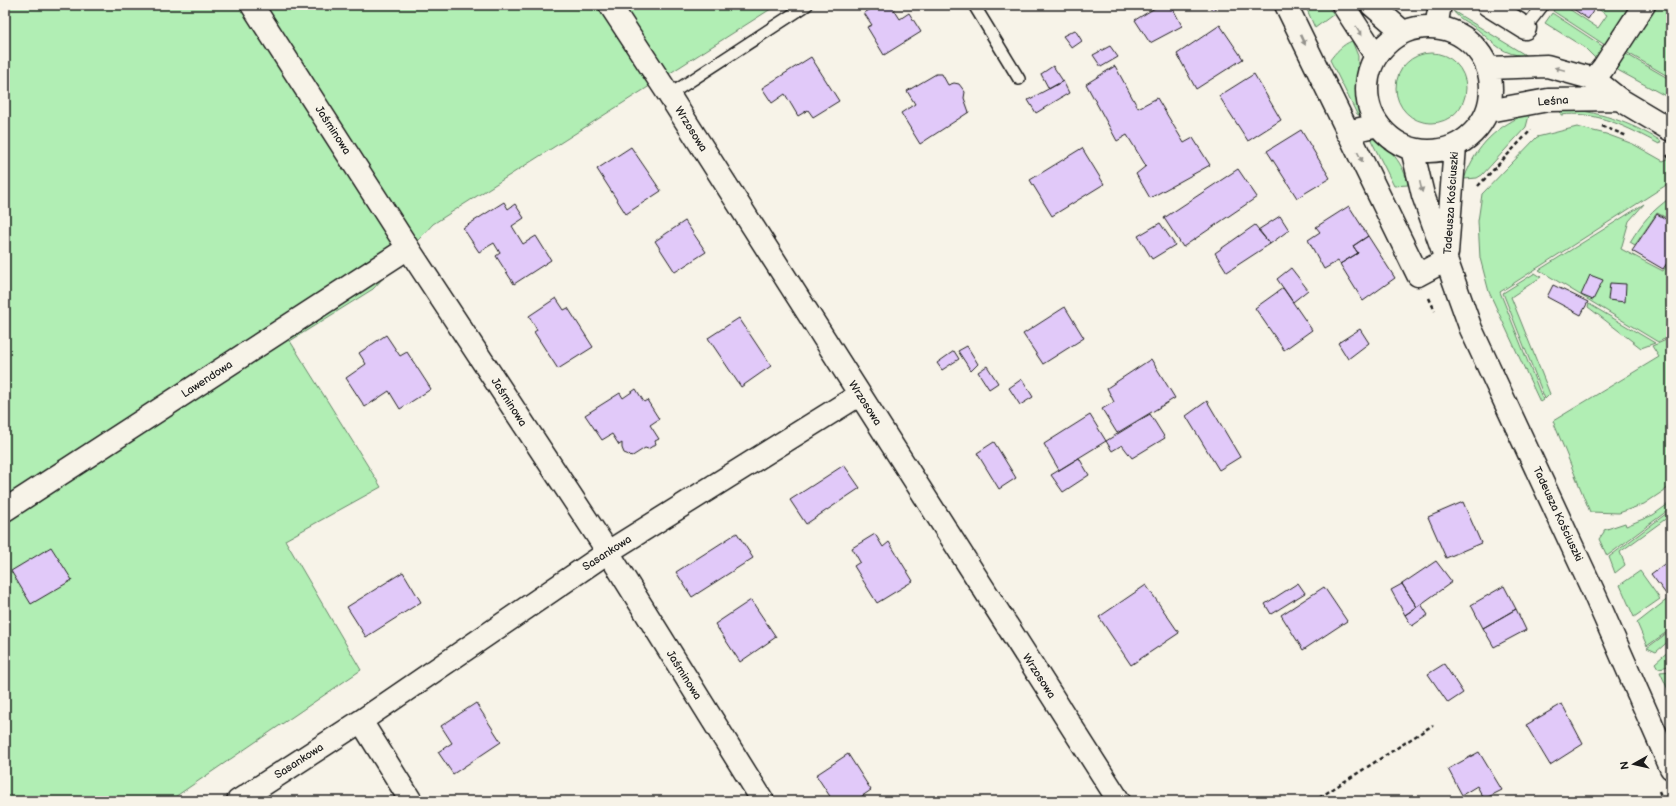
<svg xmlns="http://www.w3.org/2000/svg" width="1676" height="806" font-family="'Balsamiq Sans',sans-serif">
<rect width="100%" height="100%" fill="#f7f3e8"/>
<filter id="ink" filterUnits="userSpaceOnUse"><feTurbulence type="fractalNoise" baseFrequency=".025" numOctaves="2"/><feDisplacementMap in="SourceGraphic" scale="8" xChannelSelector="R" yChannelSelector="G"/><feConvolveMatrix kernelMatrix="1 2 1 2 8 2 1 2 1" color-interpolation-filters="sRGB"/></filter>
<g filter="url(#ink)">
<path fill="#b1eeb4" stroke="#668568" d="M5,5H777L433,224L373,289L290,341L381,487L285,540L361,670L169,801H5Z
M1305,5H1326L1334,14L1315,28Z
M1556,5H1563L1598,28L1607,15L1592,5H1635L1608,47L1553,11Z
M1650,5H1671V78L1621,49Z
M1453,11L1527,56C1503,55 1496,45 1478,30C1469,22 1462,22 1453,11Z
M1552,13L1607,49L1598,61L1585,48L1545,23Z
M1352,41L1358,56L1357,97L1364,118L1357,114L1330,60C1335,53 1343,44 1352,41Z
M1621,51L1671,80V99L1612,67Z
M1396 88a35 35 0 1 1 70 0a35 35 0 1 1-70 0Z
M1560,108C1597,111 1630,122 1661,141L1659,144C1629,128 1595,110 1561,115Z
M1530,112L1526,127L1482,175L1477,178L1464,179C1477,144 1496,127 1530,112Z
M1577,127L1606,134L1633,144L1663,161L1670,158L1671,182L1500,292L1543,400L1540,402L1489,292L1480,258L1478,221L1482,194L1537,137Z
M1370,138C1388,143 1405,166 1408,185L1394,186Z
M1671,197V220L1657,213L1635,245L1630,242C1643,221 1651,212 1671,197Z
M1644,204L1629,221L1621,249L1663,271L1671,259V336L1658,342L1539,270Z
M1535,273L1541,277L1511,297L1550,394L1545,399L1503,293Z
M1589,304L1655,343L1641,348L1588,307Z
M1671,338V486L1644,504L1619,513L1590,512L1553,421L1659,357L1652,346Z
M1671,502V508L1607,556L1599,539L1604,532V530L1625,523L1626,526L1653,515Z
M1671,510V515L1620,552L1625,565L1615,573L1609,557Z
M1640,571L1660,599L1634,617L1620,585Z
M1669,598L1671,600V629L1647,646L1637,623Z
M1671,630V639L1656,652L1647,648Z
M1671,649V666L1658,668L1655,663Z
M1671,671V696L1660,672Z"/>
<path fill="#e1c9f9" stroke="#1c1c1c" d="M878,5H891L900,19L909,13L921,32L884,55L867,27L872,25L864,13Z
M1160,5H1171L1182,26L1150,43L1135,20Z
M1209,5H1221L1212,10Z
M1570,5H1590L1595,8L1588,19L1569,6Z
M1220,25L1243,59L1196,89L1177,54Z
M1075,30L1082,41L1072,48L1063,36Z
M1110,46L1118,57L1101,67L1093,55Z
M811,57L839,101L813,117L808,110L798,116L785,94L772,103L762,88Z
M1053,66L1063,81L1049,89L1041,74Z
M1115,66L1138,108L1157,98L1184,143L1193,138L1210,165L1150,198L1136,174L1146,166L1127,135L1117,141L1086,84Z
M936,74H942L948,85L954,83L959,84L965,92L964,98L969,112L920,144L901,113L915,104L907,91Z
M1254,74L1281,120L1248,141L1219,96Z
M1063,81L1069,93L1036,113L1028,100Z
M1301,130L1330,178L1297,198L1267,151Z
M631,147L661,191L626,214L597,169Z
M1082,148L1104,184L1052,216L1030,180Z
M1238,169L1257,197L1183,247L1164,218Z
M504,202L508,209L515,204L524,218L512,226L523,244L536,236L551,260L514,284L496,256L500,253L494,243L479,252L463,228Z
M1349,206L1368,236L1353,246L1358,253L1340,264L1338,261L1324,269L1308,240L1320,232L1316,227Z
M1657,214L1671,222V257L1663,269L1632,251Z
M1280,216L1289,230L1270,244L1258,230Z
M685,221L706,252L675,272L655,241Z
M1160,223L1175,245L1152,259L1138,236Z
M1255,225L1270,244L1227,272L1215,253Z
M1368,236L1395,278L1363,301L1340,264L1358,253L1353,246Z
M1291,268L1308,290L1293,302L1277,279Z
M1590,275L1603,280L1593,300L1581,295Z
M1610,283L1626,284L1625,302L1608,300Z
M1553,285L1588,302L1581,315L1547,297Z
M1283,288L1312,330L1284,350L1255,308Z
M556,298L564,310L568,308L593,347L558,369L534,332L537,330L529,316Z
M1065,307L1084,338L1043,364L1023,334Z
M739,318L771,366L741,387L708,338Z
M1360,329L1369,343L1348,359L1338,343Z
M386,335L400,356L407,352L431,389L400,409L389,391L365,407L346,378L366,364L359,353Z
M967,346L978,364L971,371L958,351Z
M954,351L959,359L942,370L937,363Z
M1151,359L1175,398L1117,433L1102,409L1114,402L1107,388Z
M987,366L998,383L989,389L978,372Z
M1022,379L1033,397L1020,405L1009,388Z
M636,389L644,402L647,400L659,419L650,425L659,439L655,441L656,444L648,449L645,448L631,457L629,455L624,453L622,448V443L619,445L612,434L602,440L585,415L620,393L623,398Z
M1207,401L1240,457L1219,470L1186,416Z
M1150,414L1165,438L1132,458L1122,445L1112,451L1106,441Z
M1090,415L1106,441L1059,470L1044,444Z
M994,442L1016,478L999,489L977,453Z
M1079,458L1089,475L1063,492L1051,475Z
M844,465L860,488L806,524L790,500Z
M1463,502L1481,543L1446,558L1428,517Z
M737,533L753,558L692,597L676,572Z
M875,534L883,547L889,542L913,581L877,603L854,566L860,562L852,548Z
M51,547L72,580L31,604L11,571Z
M1671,559V590L1666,594L1651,574Z
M1436,561L1452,582L1417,607L1402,584Z
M403,572L421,602L366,637L347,607Z
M1298,583L1305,593L1271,614L1265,604Z
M1402,584L1417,607L1405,615L1391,590Z
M1146,585L1179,633L1131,665L1099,617Z
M1504,586L1516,609L1483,628L1471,605Z
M1324,587L1347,621L1303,650L1281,615Z
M751,600L776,637L740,662L715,624Z
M1421,604L1428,615L1412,626L1405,615Z
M1516,609L1526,630L1494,647L1483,628Z
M1444,664L1463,693L1448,703L1428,674Z
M476,703L501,742L453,774L438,752L452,743L441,726Z
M1562,704L1583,744L1550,765L1526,725Z
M1479,752L1502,790L1484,799L1477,786L1462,795L1448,769Z
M848,754L871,790L855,801H833L816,775Z"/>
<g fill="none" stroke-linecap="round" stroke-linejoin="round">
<g stroke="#1c1c1c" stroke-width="14">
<path id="lane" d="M974,5L1019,79
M1525,28L1543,5
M669,95L807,5"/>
</g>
<g stroke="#1c1c1c" stroke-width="25">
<path id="street" d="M252,5L408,248L608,552L763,801
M610,5L669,95L1119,801
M1286,5L1418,275L1446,260
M1488,5L1525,28
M1436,27L1440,5
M1594,79L1603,68L1644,5
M1347,132L1378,125
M5,510L408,248
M361,721L411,801
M238,801L361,721L608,552L859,395"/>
</g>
<g stroke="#1c1c1c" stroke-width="25">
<path id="secondary" d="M1343,5L1376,56
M1372,5L1403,32
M1367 89a62 62 0 1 1 124 0a62 62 0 1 1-124 0Z
M1488,68L1547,66L1594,79L1619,99L1671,130
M1488,111L1548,100L1619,99
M1412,149L1423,195L1471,329L1594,593L1671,768
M1447,253L1455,146"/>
</g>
<path stroke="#1c1c1c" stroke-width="2.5" stroke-dasharray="4 3" stroke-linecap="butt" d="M1602,126L1627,136
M1667,155L1671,161
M1478,186L1531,130
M1429,298L1435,311
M1659,791L1663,801
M1314,801L1433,725"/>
<use href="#lane" stroke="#f7f3e8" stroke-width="11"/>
<use href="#street" stroke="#f7f3e8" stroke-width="22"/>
<use href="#secondary" stroke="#f7f3e8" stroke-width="22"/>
</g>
<defs><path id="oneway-solid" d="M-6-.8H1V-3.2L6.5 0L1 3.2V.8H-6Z"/></defs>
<g fill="#94928c">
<use href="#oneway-solid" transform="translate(1359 31) rotate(58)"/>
<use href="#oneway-solid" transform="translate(1303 40) rotate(65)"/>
<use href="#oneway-solid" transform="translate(1560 69) rotate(-165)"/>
<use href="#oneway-solid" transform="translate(1360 157) rotate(63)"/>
<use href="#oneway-solid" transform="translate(1421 187) rotate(77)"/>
</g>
</g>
<g text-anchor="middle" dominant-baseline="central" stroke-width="3" stroke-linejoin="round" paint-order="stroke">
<g font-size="11" fill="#1c1c1c" stroke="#f7f3e8">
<text transform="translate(1553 101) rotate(-4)">Leśna</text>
<text transform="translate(691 129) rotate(58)">Wrzosowa</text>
<text transform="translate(333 130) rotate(57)">Jaśminowa</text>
<text transform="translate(1451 203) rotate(-86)">Tadeusza Kościuszki</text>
<text transform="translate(207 379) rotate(-33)">Lawendowa</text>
<text transform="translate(509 402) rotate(57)">Jaśminowa</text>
<text transform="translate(865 403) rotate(57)">Wrzosowa</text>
<text transform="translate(1558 514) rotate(65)">Tadeusza Kościuszki</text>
<text transform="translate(607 553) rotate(-33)">Sasankowa</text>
<text transform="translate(684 675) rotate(58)">Jaśminowa</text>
<text transform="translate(1039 676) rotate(57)">Wrzosowa</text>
<text transform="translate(299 761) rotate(-33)">Sasankowa</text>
</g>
</g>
<rect width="1676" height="806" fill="none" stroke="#f7f3e8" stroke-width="20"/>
<rect x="10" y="10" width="1656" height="786" fill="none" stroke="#1c1c1c" stroke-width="1.5" filter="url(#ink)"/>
<g transform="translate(1634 764) rotate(262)" stroke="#f7f3e8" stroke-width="3" paint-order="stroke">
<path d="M0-3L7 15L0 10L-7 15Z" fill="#1c1c1c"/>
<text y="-6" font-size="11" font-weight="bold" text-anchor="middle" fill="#1c1c1c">N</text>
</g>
</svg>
